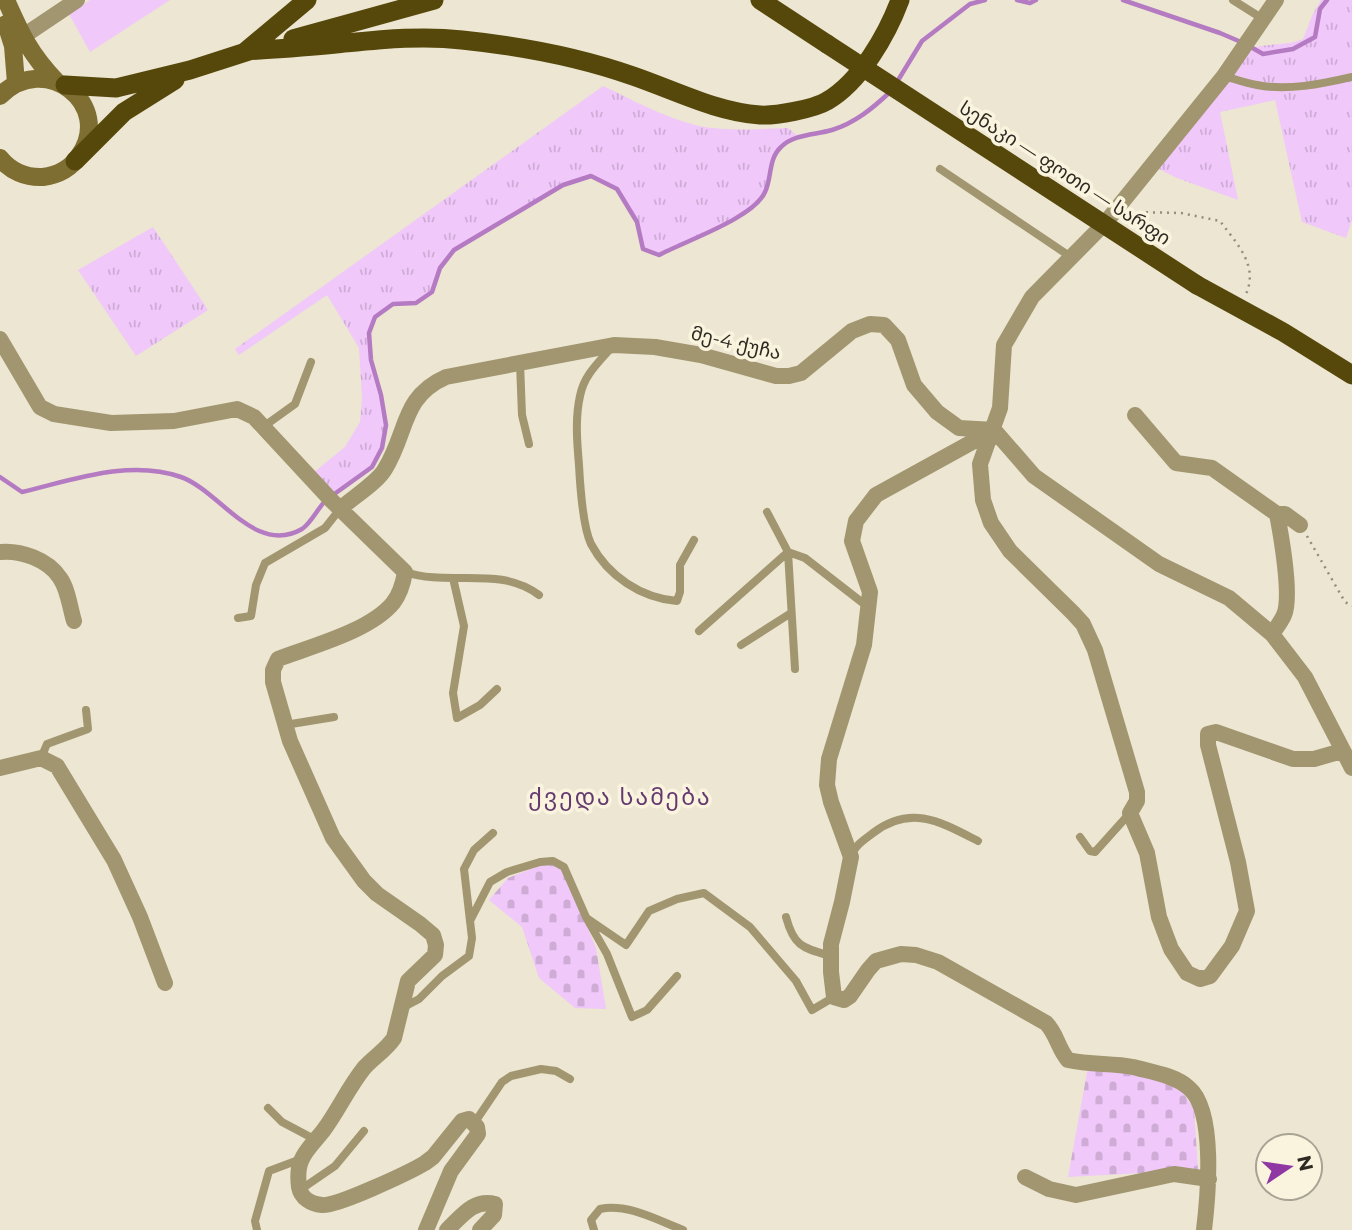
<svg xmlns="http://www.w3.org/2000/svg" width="1352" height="1230" font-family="Montserrat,'Noto Sans Georgian',sans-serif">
<defs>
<pattern id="grass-tufts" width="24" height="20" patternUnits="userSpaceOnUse" patternTransform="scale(1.75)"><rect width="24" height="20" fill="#f0c8fa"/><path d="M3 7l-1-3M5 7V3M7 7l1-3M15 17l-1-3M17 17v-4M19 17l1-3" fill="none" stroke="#ceacd6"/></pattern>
<pattern id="cemetery-stones" width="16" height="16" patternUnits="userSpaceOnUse" patternTransform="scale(1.75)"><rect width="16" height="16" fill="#f0c8fa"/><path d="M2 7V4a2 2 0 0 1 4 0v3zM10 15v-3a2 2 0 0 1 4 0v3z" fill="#ceacd6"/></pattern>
</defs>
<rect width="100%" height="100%" fill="#ece6d2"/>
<path fill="url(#grass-tufts)" d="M1321,0H1352V220L1346,238L1302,222L1275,100L1220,112L1238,200L1177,178L1159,169L1253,48C1270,43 1287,46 1303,39L1312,16Z
M603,86C633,100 663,117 695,125C724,132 758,129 788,128L799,137C793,140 784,143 780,147C767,161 774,185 762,197C733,226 694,236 659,255L643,249L637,222L617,189L591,176L563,185L454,250L440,268L432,292L416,303L393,304L375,317L369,333L371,360L381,395L386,425L382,448L372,467L332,497L313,473L345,447L360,422L362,398L359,348L327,295L239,355L235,349Z
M153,227L208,310L136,356L78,270Z"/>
<path fill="url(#cemetery-stones)" d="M546,863L563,868L596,948L606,1009L575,1008L539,978L522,927L489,900L508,878Z
M1088,1067L1125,1069L1178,1085L1194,1109L1198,1170L1068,1177Z"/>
<path fill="#f0c8fa" d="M90,0H170L90,52L69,14Z"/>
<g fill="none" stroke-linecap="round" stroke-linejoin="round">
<path stroke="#b47ac2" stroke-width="4.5" d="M1017,0L1030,3L1036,0
M1123,0L1220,33L1241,42
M1249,46L1263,54L1293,49L1315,37L1320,9L1327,0
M897,82L922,41L970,4L985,0
M0,477L22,492C73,480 129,459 181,477C220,491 255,556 302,529C311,523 318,508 326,500
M333,495L372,467L382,448L386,425L381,395L371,360L369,333L375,317L393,304L416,303L432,292L440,268L454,250L563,185L591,176L617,189L637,222L643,249L659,255C685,241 754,218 765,192C772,178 768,159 781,147C794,134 815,135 832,130C855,123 873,108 890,92"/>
<path stroke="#928d7f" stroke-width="2.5" stroke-dasharray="2 5" stroke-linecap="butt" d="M1132,212L1181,213L1220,221C1236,243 1259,265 1246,294
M1307,536L1345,602L1352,606"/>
<path stroke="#a1966f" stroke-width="8" d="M1233,0L1263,19
M1224,76C1235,79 1245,83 1257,85C1287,91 1322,84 1352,77
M940,169L1071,257
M612,347C599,362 584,375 580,396C575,418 577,442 579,465C580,484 583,527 591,544C608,576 641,598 677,601L680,592V565L694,540
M520,363L522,415L529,444
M263,427L295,404L311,362
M405,572C449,587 499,565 539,595
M453,578L464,626L453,693L457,718L480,705L497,689
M238,618L251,616L256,585L265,563L325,528L340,509
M699,631L788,552L767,512
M741,645L791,613
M795,669L788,552L805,558L868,607
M285,725L334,717
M41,758L47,744L88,729L86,710
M1080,837L1090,851L1095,852L1130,813
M851,856C855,845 864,840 873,833C911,804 941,822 978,841
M786,917C794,947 803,948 831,956
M588,919L626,945L649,911L677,899L704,893L750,927L796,981L812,1010L834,997
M470,921L490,882L507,872L540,862L553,861L564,867L586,917L607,954L632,1017L647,1010L677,976
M402,1008L419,999L442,976L469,956L472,938L464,869L474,850L493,833
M268,1108L282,1122L316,1140
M475,1122L502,1082L511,1076L541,1069L556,1071L570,1079
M300,1190L335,1166L364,1131
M257,1230L255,1221L269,1171L301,1159
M594,1230L591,1220L600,1209C627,1203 657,1220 683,1230"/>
<path stroke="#a1966f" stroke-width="16" d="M1276,0L1224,76L1106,222L1032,297L1004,345L1000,408L980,464L983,500L991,523L1010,551L1073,613L1083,624L1095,650L1137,792V801L1130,813L1147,853L1159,917L1171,949L1187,973L1200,979L1210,976L1232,946L1247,911L1238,862L1208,745V734L1216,732L1293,759H1314L1342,751
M22,37L77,0
M0,339L40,407L54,414L111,423L174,421L237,409L254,417L331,500L405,572C403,584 400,594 393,603C370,631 312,646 278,659L273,670V682L290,741L333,838L364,881L377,894L420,924L433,935L436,945L435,955L408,981L394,1038C386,1050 374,1057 364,1068C348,1088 338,1111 323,1131C316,1140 305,1150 301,1161C298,1168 298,1179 299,1187C301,1198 311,1204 322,1205C336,1207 410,1172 425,1163L433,1157L462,1121L469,1119L477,1127L478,1134L451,1171L426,1230
M1135,415L1176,463L1212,468L1277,514
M994,430L876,495L856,521L852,541L870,592L864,645L829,759L827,785L831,802L851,857L842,902L831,944V972L834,997L844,1000L850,996L868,970L876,961L901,954L916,955L938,962L1046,1023C1057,1034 1058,1049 1068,1060C1090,1065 1112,1063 1133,1067C1151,1072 1175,1075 1189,1088C1216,1111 1208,1197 1204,1230
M340,509C352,498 378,482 385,469C408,432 401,397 446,377L614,345L655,347L701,355L776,376H789L801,373L852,331L870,324L884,325L898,340L914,385L937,412L959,428L994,430L1034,476L1159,564L1229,598L1272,634L1305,677L1352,768
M0,552C20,550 48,559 60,578C68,589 70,608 74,621
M1272,634C1276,628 1281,622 1284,615C1292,597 1281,535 1277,514H1285L1300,525
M0,768L41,758L57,766L114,860L140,917L165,983
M1025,1177L1049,1189L1076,1195L1174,1174L1209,1179
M447,1230C462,1216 473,1199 495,1204L494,1215L480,1230"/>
<path stroke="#7f6e32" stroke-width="18" d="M6,0C21,34 30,54 56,81
M6,24L13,46L16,83
M0,96C45,50 115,105 79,156C71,168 58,175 43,177C26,178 10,171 0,158"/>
<path stroke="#56480a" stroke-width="19" d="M760,0L827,44
M293,39L434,0
M246,51C276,49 306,47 336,44C378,40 420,35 462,40C520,46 579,57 633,76C674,90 716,112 760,115C775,116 814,109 827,101C860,82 887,35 900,0
M246,51L307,0
M65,85L116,88L190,70L258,48
M75,161L124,112L175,80
M1197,285L1283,332L1352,375"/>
<path stroke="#56480a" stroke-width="19" d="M827,44L1197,285"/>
</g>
<g text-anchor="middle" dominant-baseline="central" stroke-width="7" stroke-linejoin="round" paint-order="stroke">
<g font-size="19" fill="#2d2a23" stroke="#faf4df">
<text transform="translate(1065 173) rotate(33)">სენაკი — ფოთი — სარფი</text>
<text transform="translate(736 343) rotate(13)">მე-4 ქუჩა</text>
</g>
<g font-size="23" letter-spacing="2" fill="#64396f" stroke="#faf4df">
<text x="620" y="797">ქვედა სამება</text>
</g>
</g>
<g transform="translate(1289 1167) rotate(77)"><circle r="33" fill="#faf4df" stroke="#a8a394" stroke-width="2"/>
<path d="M0-5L12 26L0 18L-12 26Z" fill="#8f37a3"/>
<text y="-10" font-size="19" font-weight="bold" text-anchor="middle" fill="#2d2a23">N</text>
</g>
</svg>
